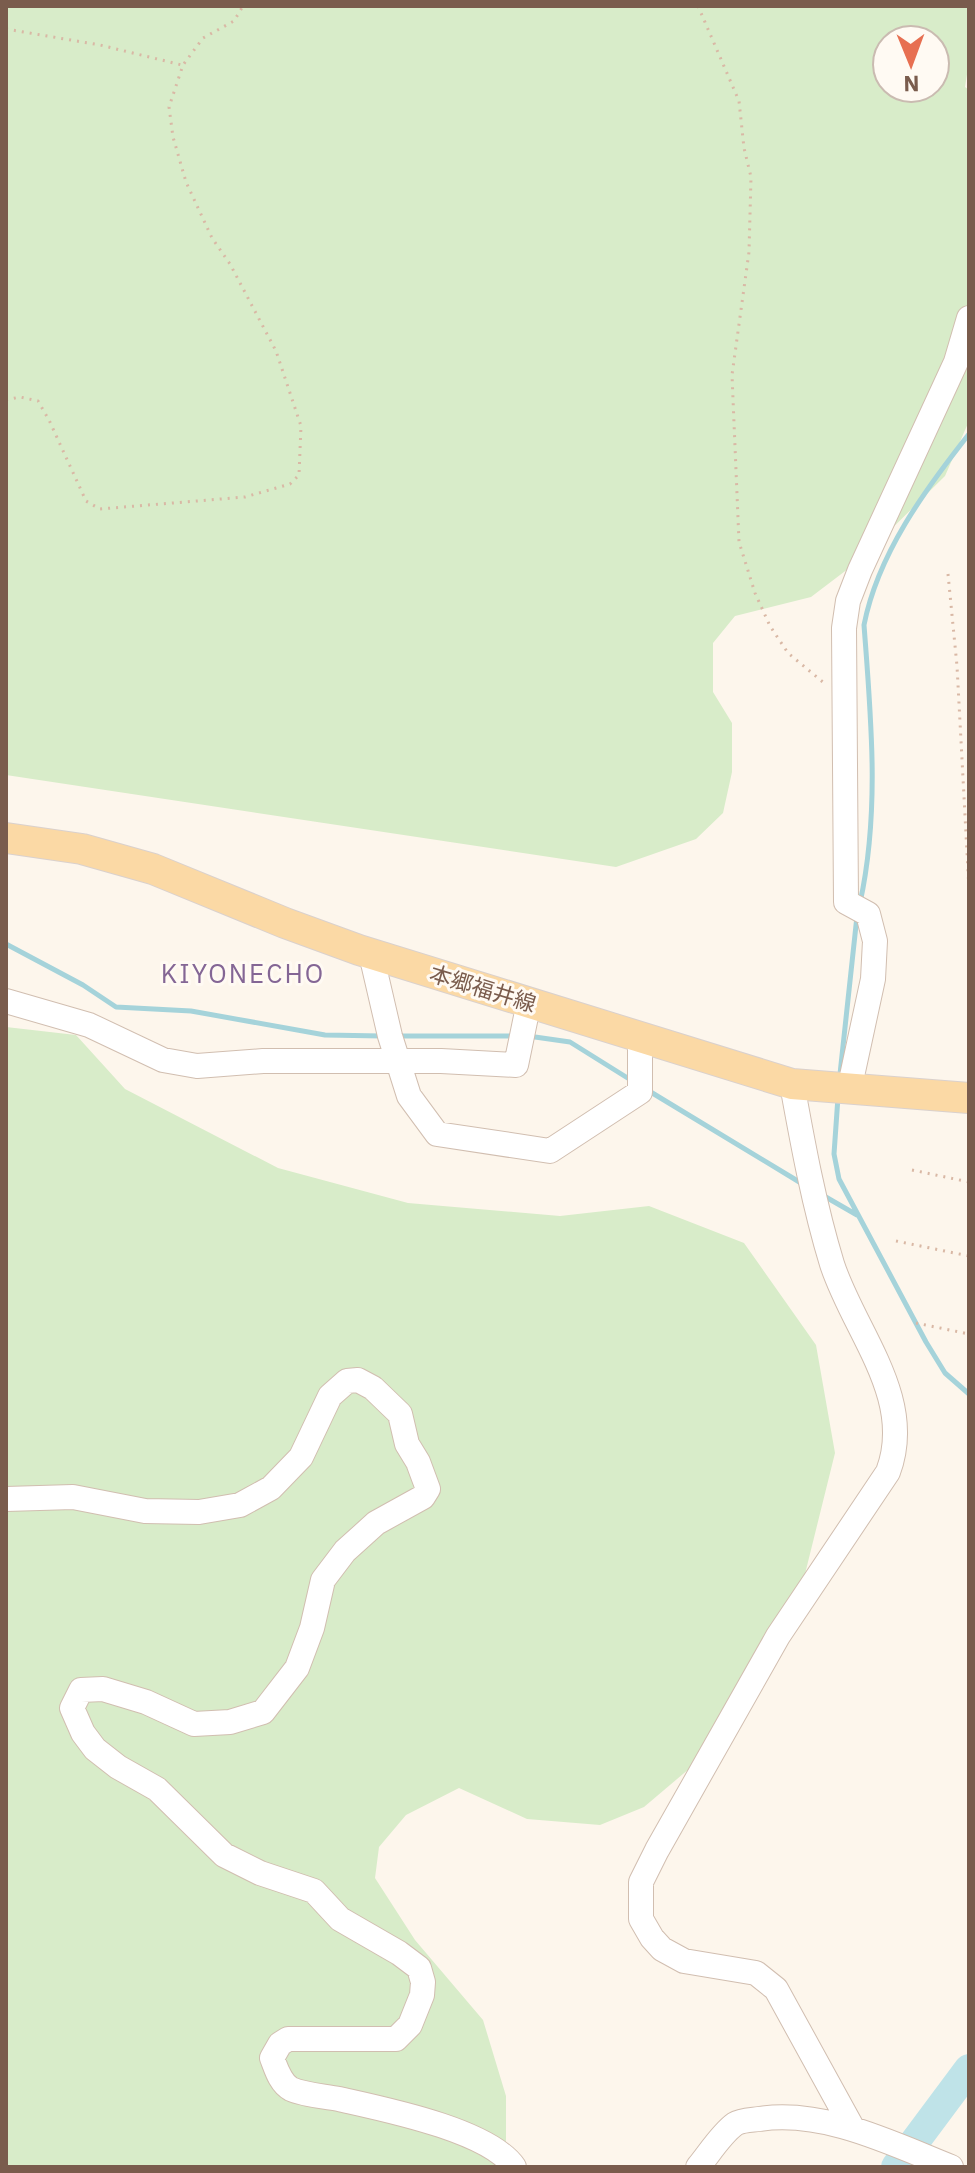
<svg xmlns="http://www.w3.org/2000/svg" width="975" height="2173" font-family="'IBM Plex Sans','Noto Sans JP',sans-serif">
<rect width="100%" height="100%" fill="#fdf6ec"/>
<path fill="#d8ecc9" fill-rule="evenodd" d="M6,6H969V62L965,87L969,90V421L945,476L861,559L811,597L735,616L713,643V692L732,723V772L723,813L696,839L616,867L6,775ZM887,40H935V88H887Z
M6,1027L76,1035L125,1089L278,1168L408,1203L560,1216L649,1206L744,1243L816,1345L835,1453L804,1578L729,1735L644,1807L600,1825L527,1819L459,1788L406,1815L379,1847L375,1878L415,1940L483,2020L506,2096V2167H6Z"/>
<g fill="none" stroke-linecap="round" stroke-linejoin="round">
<path stroke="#a5d3da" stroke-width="5" d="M860,903C880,811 871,718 864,625C878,554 924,491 969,434
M6,944L83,985L116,1007L191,1011L325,1035L382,1036
M396,1036H514
M528,1036L570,1042L634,1082
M840,1074L857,916
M649,1091L801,1183
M838,1097L834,1154L839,1179L926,1342L945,1373L969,1394
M824,1196L857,1215"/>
<path stroke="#bfe3e8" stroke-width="30" d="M896,2167L969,2069"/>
<g stroke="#d1beb0" stroke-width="26">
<path id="minor" d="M371,954L390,1036L409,1096L437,1134L550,1151L640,1092V1036
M6,1001L89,1025L163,1060L197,1066L263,1061H441L516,1065L529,1002
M792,1084C803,1145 814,1205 832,1264C854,1332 916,1398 888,1472L778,1636L657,1850L641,1882V1919L652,1938L662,1949L684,1961L756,1973L776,1989L853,2129
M849,1090L873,979L875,941L868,914L846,902L844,628L848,601L860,570L956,362L969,318
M6,1499L73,1497L145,1511L199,1512L240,1505L271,1488L301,1457L330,1396L347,1381L358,1380L373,1388L400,1414L407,1444L418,1462L428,1489L423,1497L376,1523L345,1551L323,1580L312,1628L297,1668L263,1712L230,1722L194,1724L146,1702L103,1689L81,1690L72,1708L83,1733L95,1749L118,1767L157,1789L224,1855L260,1873L314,1891L340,1919L399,1953L419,1968L423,1982L422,1995L410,2025L396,2039H288L280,2044L272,2058C276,2068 280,2083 291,2089C304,2095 324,2096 339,2099C383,2109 489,2130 514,2167
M698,2167C709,2154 721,2134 735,2124C741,2120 752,2120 759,2119C824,2109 893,2144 951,2167"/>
</g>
<g stroke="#dad1cd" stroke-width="32">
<path id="major" d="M6,838L82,849L153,869L285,923L359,950L792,1084L969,1098"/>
</g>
<path stroke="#d9b8a5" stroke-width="3" stroke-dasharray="2 6" stroke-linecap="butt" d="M698,6L739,101L744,148L751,177L749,252L732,375L739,542L755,593L770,626L788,653L824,683
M6,29L100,45L182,65
M6,400L20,397L38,401L49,420L86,501L100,509L245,497L290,484L299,475L301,426L276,351L230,264L212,238L186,182L173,137L169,107L183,65L203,38L234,21L243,6
M948,574L957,666L969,890
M912,1170L969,1182
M896,1241L969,1256
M916,1323L969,1334"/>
<use href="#minor" stroke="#fff" stroke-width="24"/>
<use href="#major" stroke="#fbd9a5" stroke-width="30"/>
</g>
<g text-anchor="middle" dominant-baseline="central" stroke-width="6" stroke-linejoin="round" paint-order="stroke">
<g font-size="22" fill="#7a5c4d" stroke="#fffaf3">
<text transform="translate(483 988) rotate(17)">本郷福井線</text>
</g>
<g font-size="26" letter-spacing="2" fill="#846695" stroke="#fffaf3">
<text x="243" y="973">KIYONECHO</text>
</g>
</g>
<rect width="975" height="2173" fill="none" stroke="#7a5c4d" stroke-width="16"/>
<g transform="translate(911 64) rotate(179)"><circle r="38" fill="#fffaf3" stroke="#cabbb1" stroke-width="2"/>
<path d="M0-6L14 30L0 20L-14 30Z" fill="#e76f51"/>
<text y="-12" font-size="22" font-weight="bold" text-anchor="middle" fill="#7a5c4d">N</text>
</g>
</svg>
